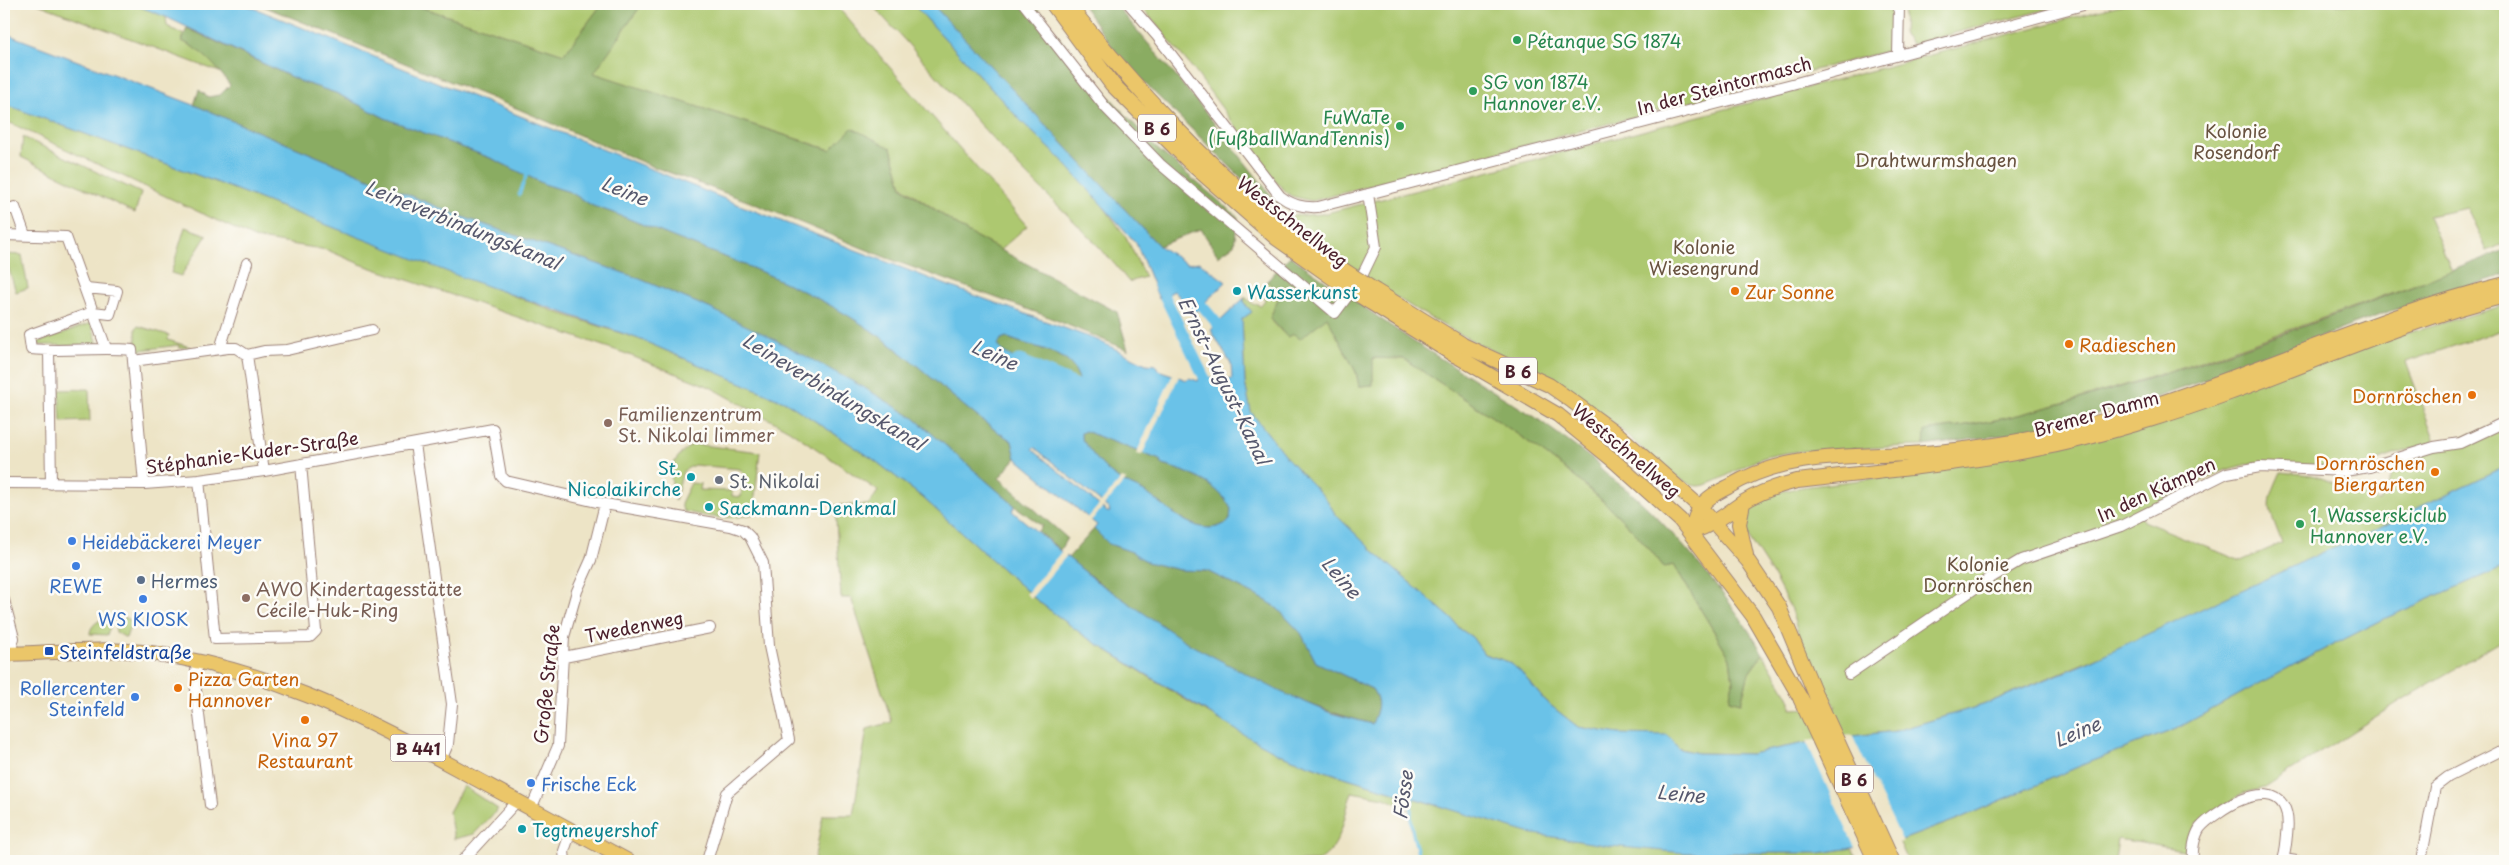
<svg xmlns="http://www.w3.org/2000/svg" width="2509" height="865" font-family="'Playpen Sans',sans-serif">
<rect width="100%" height="100%" fill="#fdfcf7"/>
<filter id="ink" filterUnits="userSpaceOnUse"><feTurbulence type="fractalNoise" baseFrequency=".02" numOctaves="2"/><feDisplacementMap in="SourceGraphic" scale="10" xChannelSelector="R" yChannelSelector="G"/><feConvolveMatrix kernelMatrix="1 2 1 2 8 2 1 2 1" color-interpolation-filters="sRGB"/></filter>
<filter id="wash" filterUnits="userSpaceOnUse"><feTurbulence type="fractalNoise" baseFrequency=".0096" numOctaves="4" result="noise"/><feDisplacementMap in="SourceGraphic" scale="20" xChannelSelector="R" yChannelSelector="G"/><feGaussianBlur stdDeviation="1.12" result="paint"/><feColorMatrix in="noise" values="0 0 0 0 0 0 0 0 0 0 0 0 0 0 0 0 0 1.4 0 .05"/><feComposite in="paint" operator="in"/></filter>
<g filter="url(#wash)">
<rect width="100%" height="100%" fill="#ede4c6"/>
<path fill="#adc86f" stroke="#7c744d" d="M38,4H133L166,17L167,26L184,35L182,41C197,48 212,59 222,73Z
M411,4H602L564,54Z
M642,4H835L1027,226L1000,250L967,232L902,186L891,148L831,150L593,73Z
M871,4H913L1022,122L1061,159L1100,202L1126,237L1145,277L1129,282C1093,235 1046,197 1006,153C960,104 917,52 871,4Z
M1139,4H1892L1891,45L1887,51L1312,201L1291,196L1277,183L1194,70Z
M1904,4H2067L1912,44L1903,33Z
M2124,4H2505V243L2487,251L2467,208L2428,216L2452,271C2311,322 2171,376 2026,413C1993,422 1959,426 1926,431L1924,446C1899,446 1873,448 1848,449C1821,450 1793,450 1766,457C1746,462 1714,487 1697,486C1678,486 1618,425 1599,411C1548,373 1489,352 1434,320C1383,291 1335,256 1287,222L1291,216L1322,214L1434,186Z
M4,104L216,182L556,312L639,339L786,402L873,459L922,497L1039,602L1086,637L1189,702L1279,754L1328,772L1442,807L1819,853L1852,848L1858,861H1421L1411,830L1410,809L1384,798L1352,792C1343,817 1343,847 1318,861H814L823,815H853L867,729L892,722L851,598H841L835,505H869L878,491L789,430L710,387L624,353L360,264L327,250L254,238L4,120Z
M23,137L141,193L135,213L21,157Z
M185,227L207,235L181,276L171,273Z
M4,254L22,255L28,288L16,292Z
M1267,281L1280,294L1270,319L1287,337L1327,317L1356,372L1359,386L1373,385L1372,358L1404,359C1497,421 1595,477 1664,567L1674,565L1730,658L1733,682L1729,700L1741,703L1749,673L1763,654L1791,701V709L1836,707L1812,666L1809,667L1790,607L1774,577L1750,540L1744,523L1749,509L1759,500L1775,493L1802,487L1928,472L2505,305V329L2406,362L2435,441L2364,465L2347,468L2252,463L2219,472L2140,513L2143,521L2241,561L2282,543C2269,507 2264,508 2281,472L2312,475L2375,498L2377,502L2380,501L2400,457L2505,422V466L2403,515L2361,538L2330,549L2113,651L1983,705L1896,731L1826,739L1750,754L1698,753L1619,734L1578,727L1545,701L1521,672L1509,662L1484,654L1472,637L1460,629L1452,619L1372,550L1335,514L1327,500L1287,458L1251,412L1245,383L1242,318L1252,312L1244,303L1245,297L1254,305L1256,303L1260,306L1265,300L1259,291Z
M91,323L97,341V346L37,345L36,343Z
M138,326L169,335L168,340L190,347L179,348V345L141,350L140,353L136,350V328Z
M89,389L90,421L61,422L59,390Z
M693,444L760,452L753,514C729,521 706,517 683,511L681,503L691,483L701,484L700,490L732,491V496L741,497L742,487L746,483V477L740,469L694,465L683,471L675,501C669,473 668,461 693,444Z
M2505,566V639L2397,703L2265,788L2244,793L2234,799L2197,824L2189,851L2118,839L2115,861H1908L1899,841L1958,819L2087,763L2176,729L2299,662L2386,618Z
M124,617L132,621L126,638L116,632L115,625Z
M106,618L110,627L107,635L90,634C90,625 99,620 106,618Z
M463,786L498,809L474,834L454,839L449,812Z"/>
<path fill="#8aac62" stroke="#6a6646" d="M258,4H411L564,54L602,4H642L594,73L830,150L852,128L891,148L902,187L967,232L1117,312L1128,350L1046,316L887,258L750,202L654,167L516,108Z
M932,4H1034L1076,60L1155,147L1238,217L1234,245L1218,256L1201,229L1159,246Z
M1082,4H1115L1199,104L1277,203L1270,206L1122,61Z
M187,28L302,82L336,93L385,118L493,159L544,184L570,192L593,206C622,215 650,228 678,239C750,266 822,294 885,340C929,372 966,413 1012,441L1016,458L999,478L1067,538L1060,550L1038,531L1042,526L1015,506L914,418L863,387L709,308L635,277L457,215L194,105L199,90L208,97L220,95L230,85C216,66 203,51 182,41Z
M2505,250V275L2388,312L2161,396L2039,430L1924,446L1925,431C1959,426 1993,422 2026,413C2190,372 2348,311 2505,250Z
M1290,256L1414,342L1535,417L1600,465L1599,468C1611,479 1625,487 1638,499C1680,538 1735,604 1763,654L1749,673L1741,703L1729,700L1733,682L1730,658L1674,565L1664,567C1595,477 1497,421 1404,359L1373,358V385L1359,386L1356,372L1327,317L1300,339L1294,334L1287,337L1270,318L1280,294L1267,281Z
M1006,337C1033,350 1073,348 1080,383C1060,391 1020,362 1002,351L998,345L1001,339Z
M1085,431L1160,460L1162,465C1188,471 1219,484 1231,509L1230,520C1203,543 1170,510 1149,495C1141,489 1132,487 1124,482C1107,474 1092,454 1081,438V433Z
M1094,529L1109,544L1132,552L1147,562L1180,570L1207,571L1267,601L1278,609L1301,633L1316,662L1372,689C1381,702 1378,710 1372,724C1260,695 1157,631 1068,558Z"/>
<path fill="#6bc2e8" stroke="#5a708a" fill-rule="evenodd" d="M133,4H244L747,208L949,286L1097,340L1146,364L1156,365L1158,370L1187,380L1189,378L1198,381L1200,377L1196,370L1203,368L1210,378L1217,382L1232,379L1231,364L1211,330L1244,298V303L1252,312L1242,319L1245,383L1251,412L1287,458L1327,500L1335,514L1372,550L1452,619L1460,629L1472,637L1484,654L1509,662L1521,672L1545,701L1578,727L1619,734L1668,735L1679,749L1698,753L1750,754L1826,739L1896,731L1983,705L2079,666L2330,549L2361,538L2403,515L2505,466V566L2386,618L2299,662L2176,729L2087,763L1958,819L1899,841L1819,853H1685L1610,846L1528,833L1328,772L1279,754L1241,733L1086,637L1039,602L922,497L873,459L786,402L639,339L461,277L216,182L4,104V33L194,105L457,215L635,277L709,308L766,335L863,387L914,418L1015,506L1012,511L1096,581L1191,645L1281,692L1331,713L1372,724C1378,709 1381,702 1372,689L1316,662L1301,633L1278,609L1267,601L1207,571L1180,570L1147,562L1132,552L1109,544L1094,529L1097,525L1016,458L1012,441C966,413 929,372 885,340C822,294 750,266 678,239C650,228 622,215 593,206L570,192L544,184L493,159L385,118L336,93L302,82L166,17ZM1006,337C1032,349 1073,348 1080,383C1060,391 1020,361 1002,351L998,345L1001,339ZM1085,431L1160,460L1162,465C1188,471 1219,484 1231,509L1230,520C1203,543 1170,510 1149,495C1141,489 1132,487 1124,482C1107,474 1092,454 1081,438V433ZM1034,447L1109,509L1110,512H1107L1032,449Z
M913,4H932L1159,246L1187,264L1199,262L1226,282L1194,313L1174,291L1159,299L1136,243L1061,159L1022,122Z"/>
<path fill="#ede4c6" d="M1173,374H1180L1161,415L1155,413Z
M1155,413L1160,416L1142,455L1136,454Z
M1122,478L1126,480L1090,522L1087,519Z
M1063,550L1068,554L1031,598L1026,594Z
M1852,735L1903,842L1856,850L1806,741Z"/>
<g fill="none" stroke-linecap="round" stroke-linejoin="round">
<path stroke="#6bc2e8" stroke-width="3" d="M519,195L528,172
M1413,796C1408,820 1413,839 1421,861"/>
<path stroke="#6bc2e8" stroke-width="11" d="M1158,283L1207,383
M1193,295L1226,334"/>
<path stroke="#6bc2e8" stroke-width="19" d="M1019,364L1086,393"/>
</g>
</g>
<g filter="url(#ink)">
<g fill="none" stroke-linecap="round" stroke-linejoin="round">
<g stroke="#9c8278" stroke-width="12">
<path id="minor" d="M1024,4L1105,107L1160,164L1335,313L1361,278L1376,247L1368,194
M1129,4L1157,36L1280,196C1292,205 1303,208 1318,207L1796,83L2087,4
M1898,55L1899,4
M4,211L15,207L25,235
M4,235L66,237L106,348
M86,288L117,291L110,314L93,312L29,335L31,349C65,352 98,347 132,350L144,484
M220,349L247,263
M49,351L51,484
M247,355L264,471
M133,361L228,348H236L247,355L264,351L287,350L372,330
M415,444L452,704L448,744L441,760
M199,480L215,639L310,637L316,631L301,464
M4,483L144,484L199,480L264,471L493,429L501,476L506,481L605,504L731,526L743,530L750,537L763,563L769,646L789,740L727,793L707,861
M4,600L14,638L10,654
M4,638H14
M564,657L710,628
M197,661L195,682L210,805
M1849,674L1987,580L2021,560L2121,526L2227,473L2260,467L2345,471L2369,467L2434,447L2460,443L2505,422
M531,809L558,746L564,637L577,591L591,560L605,504
M2284,859L2296,861
M462,861L517,801
M565,861L564,851L571,831
M2193,861C2192,851 2194,837 2200,828C2205,822 2212,817 2218,813C2248,791 2294,780 2287,835C2286,843 2286,853 2282,861
M2421,861L2435,787L2448,777L2498,752L2505,751"/>
</g>
<g stroke="#9c8278" stroke-width="16">
<path id="major" d="M1461,344L1549,385L1572,401L1620,436L1700,507L1748,561L1779,607L1817,698
M1455,355L1558,415L1613,460L1680,520L1753,616L1801,699
M1743,503L1739,524L1746,555
M1691,532C1693,524 1695,515 1700,508C1706,498 1718,492 1728,487C1785,453 1846,457 1910,454C1933,453 1957,450 1980,447C2164,423 2327,328 2505,284
M1691,532C1712,526 1725,515 1742,503C1759,492 1777,486 1797,481C1880,471 1965,464 2047,447C2081,440 2116,430 2149,420C2270,384 2383,326 2505,296
M4,654C53,653 101,647 151,653C266,669 355,713 456,768C513,799 571,830 628,861"/>
</g>
<g stroke="#9c8278" stroke-width="17">
<path id="highway" d="M1053,4L1112,84L1189,161L1277,238L1338,281
M1067,4C1132,84 1203,163 1284,228C1303,243 1324,256 1343,270
M1375,291L1461,344
M1369,301L1455,355
M1817,698L1892,861
M1801,699L1876,861"/>
</g>
<use href="#minor" stroke="#fff" stroke-width="10"/>
<use href="#major" stroke="#ebc669" stroke-width="14"/>
<use href="#highway" stroke="#ebc669" stroke-width="15"/>
<g stroke="#9c8278" stroke-width="17" stroke-linecap="butt">
<path id="highway-bridge" d="M1343,270L1375,291
M1338,281L1369,301"/>
</g>
<use href="#highway-bridge" stroke="#ebc669" stroke-width="15"/>
</g>
</g>
<g fill="#2e9e5b" stroke="#fdfcf7" stroke-width="2">
<circle cx="1517" cy="40" r="5"/>
<circle cx="1473" cy="91" r="5"/>
<circle cx="1400" cy="126" r="5"/>
<circle cx="2300" cy="524" r="5"/>
</g>
<g fill="#0f9aa8" stroke="#fdfcf7" stroke-width="2">
<circle cx="1237" cy="291" r="5"/>
<circle cx="691" cy="477" r="5"/>
<circle cx="709" cy="507" r="5"/>
<circle cx="522" cy="829" r="5"/>
</g>
<g fill="#e8710a" stroke="#fdfcf7" stroke-width="2">
<circle cx="1735" cy="291" r="5"/>
<circle cx="2069" cy="344" r="5"/>
<circle cx="2472" cy="395" r="5"/>
<circle cx="2435" cy="472" r="5"/>
<circle cx="178" cy="688" r="5"/>
<circle cx="305" cy="720" r="5"/>
</g>
<g fill="#8d6e63" stroke="#fdfcf7" stroke-width="2">
<circle cx="608" cy="423" r="5"/>
<circle cx="246" cy="598" r="5"/>
</g>
<circle fill="#6b7280" stroke="#fdfcf7" stroke-width="2" cx="719" cy="480" r="5"/>
<g fill="#3f7fe0" stroke="#fdfcf7" stroke-width="2">
<circle cx="72" cy="541" r="5"/>
<circle cx="76" cy="566" r="5"/>
<circle cx="143" cy="599" r="5"/>
<circle cx="135" cy="697" r="5"/>
<circle cx="531" cy="783" r="5"/>
</g>
<circle fill="#5c6f8a" stroke="#fdfcf7" stroke-width="2" cx="141" cy="580" r="5"/>
<rect fill="#1a4fb4" stroke="#fdfcf7" stroke-width="2" x="44" y="646" width="10" height="10" rx="2.5"/>
<g text-anchor="middle" dominant-baseline="central" stroke-width="5" stroke-linejoin="round" paint-order="stroke">
<g fill="#fdfcf7" stroke="#806168" stroke-width="1">
<rect x="1138" y="114.5" width="38" height="27" rx="4"/>
<rect x="1499" y="357.5" width="38" height="27" rx="4"/>
<rect x="390.5" y="734.5" width="55" height="27" rx="4"/>
<rect x="1835" y="765.5" width="38" height="27" rx="4"/>
</g>
<g font-size="16" font-weight="bold" fill="#4a1f2b">
<text x="1157" y="128">B 6</text>
<text x="1518" y="371">B 6</text>
<text x="418" y="748">B 441</text>
<text x="1854" y="779">B 6</text>
</g>
<g font-size="18" fill="#27864d" stroke="#fdfcf7" text-anchor="start">
<text x="1527" y="40">Pétanque SG 1874</text>
<text x="1483" y="81">SG von 1874<tspan x="1483" dy="21">Hannover e.V.</tspan></text>
<text x="1390" y="116" text-anchor="end">FuWaTe<tspan x="1390" dy="21">(FußballWandTennis)</tspan></text>
<text x="2310" y="514">1. Wasserskiclub<tspan x="2310" dy="21">Hannover e.V.</tspan></text>
</g>
<g font-size="18" fill="#4a1f2b" stroke="#fdfcf7">
<text transform="translate(1724 85) rotate(-15)">In der Steintormasch</text>
<text transform="translate(1293 221) rotate(38)">Westschnellweg</text>
<text transform="translate(2096 413) rotate(-15)">Bremer Damm</text>
<text transform="translate(1627 450) rotate(40)">Westschnellweg</text>
<text transform="translate(252 452) rotate(-8)">Stéphanie-Kuder-Straße</text>
<text transform="translate(2156 489) rotate(-25)">In den Kämpen</text>
<text transform="translate(634 626) rotate(-11)">Twedenweg</text>
<text transform="translate(546 684) rotate(-84)">Große Straße</text>
</g>
<g font-size="18" fill="#68523f" stroke="#fdfcf7">
<text x="2236" y="130">Kolonie<tspan x="2236" dy="21">Rosendorf</tspan></text>
<text x="1936" y="159">Drahtwurmshagen</text>
<text x="1704" y="246">Kolonie<tspan x="1704" dy="21">Wiesengrund</tspan></text>
<text x="1978" y="563">Kolonie<tspan x="1978" dy="21">Dornröschen</tspan></text>
</g>
<g font-size="18" fill="#0d838f" stroke="#fdfcf7" text-anchor="start">
<text x="1247" y="291">Wasserkunst</text>
<text x="681" y="467" text-anchor="end">St.<tspan x="681" dy="21">Nicolaikirche</tspan></text>
<text x="719" y="507">Sackmann-Denkmal</text>
<text x="532" y="829">Tegtmeyershof</text>
</g>
<g font-size="18" fill="#c56008" stroke="#fdfcf7" text-anchor="start">
<text x="1745" y="291">Zur Sonne</text>
<text x="2079" y="344">Radieschen</text>
<text x="2462" y="395" text-anchor="end">Dornröschen</text>
<text x="2425" y="462" text-anchor="end">Dornröschen<tspan x="2425" dy="21">Biergarten</tspan></text>
<text x="188" y="678">Pizza Garten<tspan x="188" dy="21">Hannover</tspan></text>
<text x="305" y="739" text-anchor="middle">Vina 97<tspan x="305" dy="21">Restaurant</tspan></text>
</g>
<g font-size="18" fill="#785e54" stroke="#fdfcf7" text-anchor="start">
<text x="618" y="413">Familienzentrum<tspan x="618" dy="21">St. Nikolai limmer</tspan></text>
<text x="256" y="588">AWO Kindertagesstätte<tspan x="256" dy="21">Cécile-Huk-Ring</tspan></text>
</g>
<g font-size="18" fill="#5b616d" stroke="#fdfcf7" text-anchor="start">
<text x="729" y="480">St. Nikolai</text>
</g>
<g font-size="18" fill="#366cbe" stroke="#fdfcf7" text-anchor="start">
<text x="82" y="541">Heidebäckerei Meyer</text>
<text x="76" y="585" text-anchor="middle">REWE</text>
<text x="143" y="618" text-anchor="middle">WS KIOSK</text>
<text x="125" y="687" text-anchor="end">Rollercenter<tspan x="125" dy="21">Steinfeld</tspan></text>
<text x="541" y="783">Frische Eck</text>
</g>
<g font-size="18" fill="#4e5e75" stroke="#fdfcf7" text-anchor="start">
<text x="151" y="580">Hermes</text>
</g>
<g font-size="18" fill="#164399" stroke="#fdfcf7" text-anchor="start">
<text x="59" y="651">Steinfeldstraße</text>
</g>
<g font-size="19" font-style="italic" fill="#56586d" stroke="#fdfcf7">
<text transform="translate(625 190) rotate(22)">Leine</text>
<text transform="translate(463 224) rotate(22)">Leineverbindungskanal</text>
<text transform="translate(995 354) rotate(24)">Leine</text>
<text transform="translate(1225 380) rotate(64)">Ernst-August-Kanal</text>
<text transform="translate(834 391) rotate(31)">Leineverbindungskanal</text>
<text transform="translate(1342 577) rotate(49)">Leine</text>
<text transform="translate(2077 731) rotate(-23)">Leine</text>
<text transform="translate(1681 793) rotate(5)">Leine</text>
<text transform="translate(1402 795) rotate(-82)">Fösse</text>
</g>
</g>
<rect width="2509" height="865" fill="none" stroke="#fdfcf7" stroke-width="20"/>
</svg>
